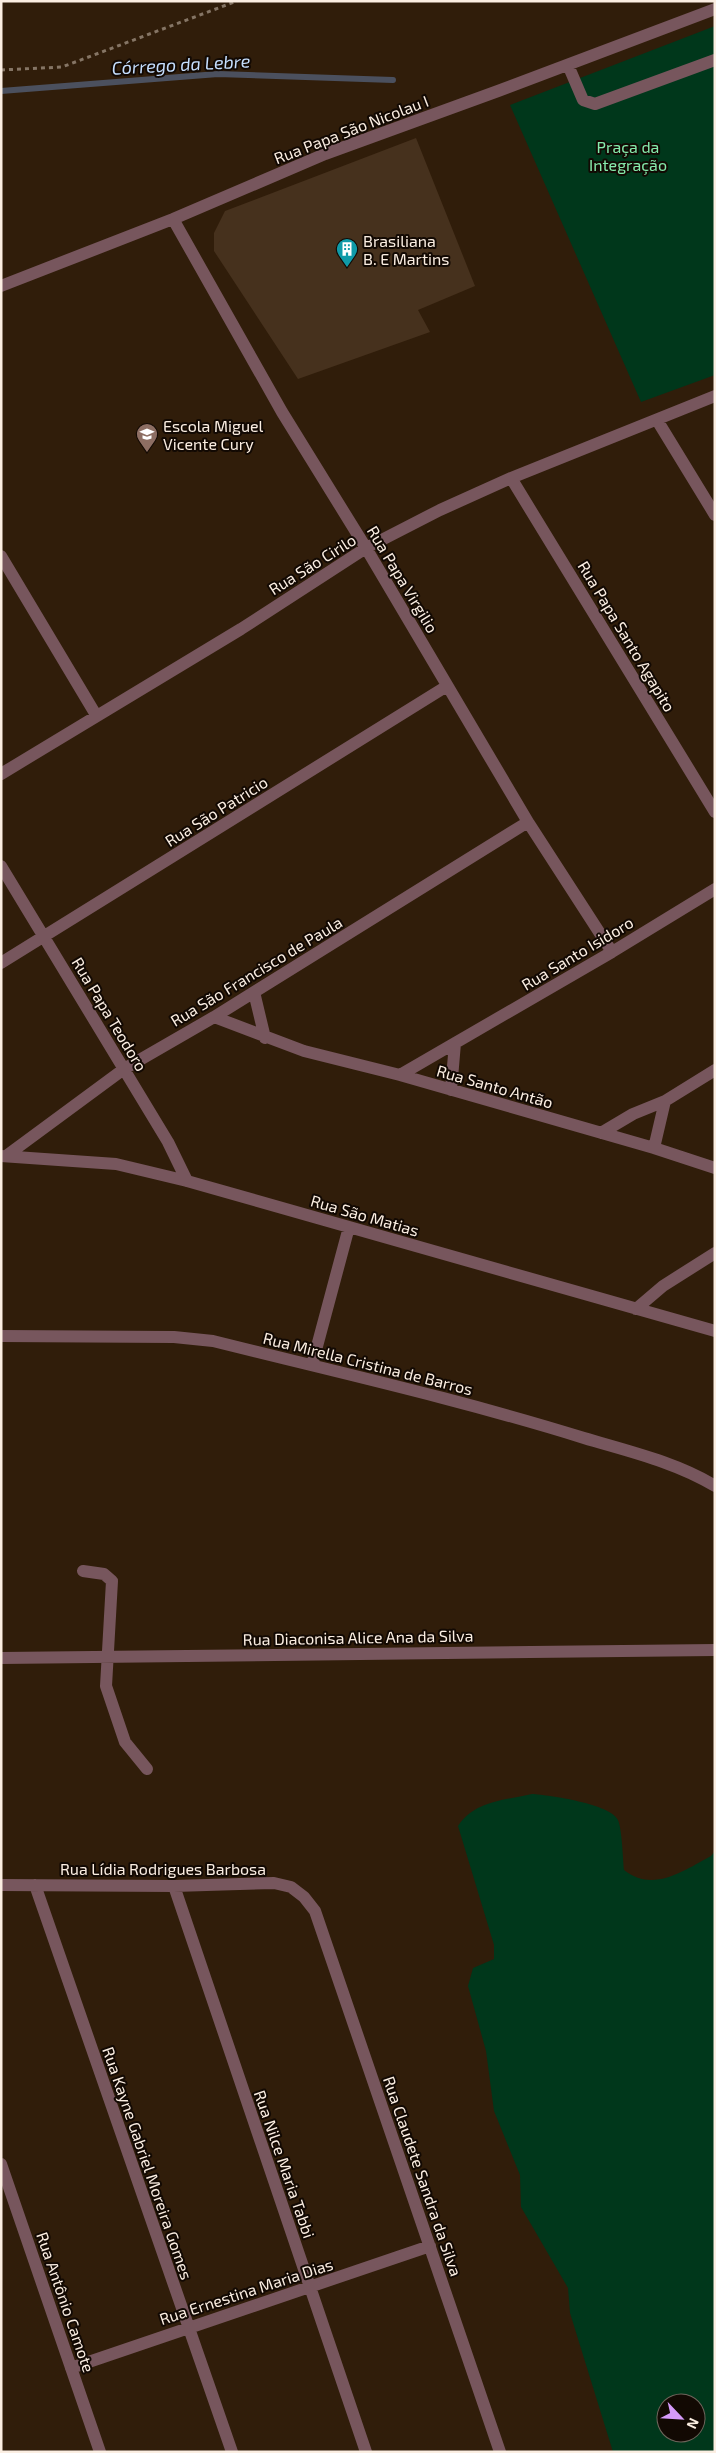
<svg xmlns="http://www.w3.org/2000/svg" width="716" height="2453" font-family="'Exo 2',sans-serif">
<rect width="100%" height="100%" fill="#301d0a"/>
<path fill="#00371b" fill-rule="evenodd" d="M715,26V375L641,402L510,105Z
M532,1794C549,1795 611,1804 618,1820C622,1829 623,1859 624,1870C653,1893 683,1871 711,1856L715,1851V2452H613L570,2313L568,2288L521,2207L520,2175L494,2111L486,2051L468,1986L473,1968L494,1959V1945L458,1826C474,1801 505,1800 532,1794ZM666,2403H696V2433H666Z"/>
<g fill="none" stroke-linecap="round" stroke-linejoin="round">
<path stroke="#4b505e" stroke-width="6" d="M1,91L218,74L393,80"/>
</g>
<path fill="#46311d" d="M416,138L475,286L418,310L430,332L298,379L214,251V233L225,211Z"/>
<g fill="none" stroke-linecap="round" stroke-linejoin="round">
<path stroke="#857565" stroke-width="3" stroke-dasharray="4 4" stroke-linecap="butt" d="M1,70L62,67L237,1"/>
<path stroke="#77565d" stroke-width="12" d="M568,65L583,100L595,104L715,60
M173,219L282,412L366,548L528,822L612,952
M1,286L173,219L325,154L498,91L715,9
M657,420L715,515
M511,478L715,812
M1,556L96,715
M1,774L241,629L366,548L440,510L511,478L715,396
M1,866L168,1142L187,1181
M1,963L447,686
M254,992L265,1038
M214,1017L304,1051L400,1075L654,1148L715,1168
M400,1075L612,952L715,889
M451,1090L455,1043
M601,1133L633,1114L665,1101L715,1070
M654,1148L665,1101
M1,1156L116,1164L187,1181L715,1331
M6,1156L124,1069L214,1017L528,822
M636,1309L663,1286L715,1253
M1,1336L174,1337L213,1341C337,1372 462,1400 584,1438C627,1451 676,1462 715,1486
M312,1365L349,1227
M83,1571L104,1574L112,1581L106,1686L125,1742L147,1769
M1,1658L715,1650
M1,1885L174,1886L274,1883L291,1887L304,1897L315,1911L500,2452
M35,1885L232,2452
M174,1886L366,2452
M1,2164L100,2452
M71,2368L430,2246"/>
</g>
<defs>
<g id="building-pin" transform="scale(1.125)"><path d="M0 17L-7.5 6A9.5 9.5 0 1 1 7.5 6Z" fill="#0f9aa8" stroke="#120903"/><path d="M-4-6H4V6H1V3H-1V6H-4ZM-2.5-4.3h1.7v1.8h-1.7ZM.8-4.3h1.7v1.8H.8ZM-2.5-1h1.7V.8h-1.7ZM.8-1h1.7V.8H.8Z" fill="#fff"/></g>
<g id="school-pin" transform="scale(1.125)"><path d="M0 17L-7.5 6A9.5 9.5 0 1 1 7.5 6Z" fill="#8d6e63" stroke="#120903"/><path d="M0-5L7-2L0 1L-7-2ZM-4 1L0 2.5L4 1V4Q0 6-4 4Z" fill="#fff"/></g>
</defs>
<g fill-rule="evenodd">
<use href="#building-pin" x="347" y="249"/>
<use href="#school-pin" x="147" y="434"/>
</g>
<g text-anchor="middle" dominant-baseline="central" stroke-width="4" stroke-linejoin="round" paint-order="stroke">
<g font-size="16" fill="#fbeee2" stroke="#120903">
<text transform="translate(351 129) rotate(-21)">Rua Papa São Nicolau I</text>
<text transform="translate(312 564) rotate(-32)">Rua São Cirilo</text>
<text transform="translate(403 579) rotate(59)">Rua Papa Virgilio</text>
<text transform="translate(627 636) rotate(59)">Rua Papa Santo Agapito</text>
<text transform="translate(216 811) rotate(-32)">Rua São Patricio</text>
<text transform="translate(577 953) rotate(-31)">Rua Santo Isidoro</text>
<text transform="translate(256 971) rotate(-31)">Rua São Francisco de Paula</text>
<text transform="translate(110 1014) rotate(59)">Rua Papa Teodoro</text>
<text transform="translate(495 1086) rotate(16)">Rua Santo Antão</text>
<text transform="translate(365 1215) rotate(16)">Rua São Matias</text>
<text transform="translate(368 1363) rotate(14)">Rua Mirella Cristina de Barros</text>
<text transform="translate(358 1637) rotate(-1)">Rua Diaconisa Alice Ana da Silva</text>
<text x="163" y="1868">Rua Lídia Rodrigues Barbosa</text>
<text transform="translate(148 2163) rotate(71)">Rua Kayne Gabriel Moreira Gomes</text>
<text transform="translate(285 2164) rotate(71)">Rua Nilce Maria Tabbi</text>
<text transform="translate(423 2176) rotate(71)">Rua Claudete Sandra da Silva</text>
<text transform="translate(246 2291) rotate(-18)">Rua Ernestina Maria Dias</text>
<text transform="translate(66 2302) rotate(71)">Rua Antônio Camote</text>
</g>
<g font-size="16" fill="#86ebac" stroke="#120903">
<text x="628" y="146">Praça da<tspan x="628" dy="18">Integração</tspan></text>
</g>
<g font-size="16" fill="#fbeee2" stroke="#120903" text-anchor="start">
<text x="363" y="240">Brasiliana<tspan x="363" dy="18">B. E Martins</tspan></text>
<text x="163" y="425">Escola Miguel<tspan x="163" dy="18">Vicente Cury</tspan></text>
</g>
<g font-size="18" font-style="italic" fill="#c5defe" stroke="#120903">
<text transform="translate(181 64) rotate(-3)">Córrego da Lebre</text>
</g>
</g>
<rect width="716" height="2453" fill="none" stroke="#fbeee2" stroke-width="5"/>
<g transform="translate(681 2418) rotate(115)"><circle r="24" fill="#120903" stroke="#6f655c"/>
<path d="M0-4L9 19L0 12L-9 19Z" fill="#d59bfa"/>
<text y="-8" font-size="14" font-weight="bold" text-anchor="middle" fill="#fbeee2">N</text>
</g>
</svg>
